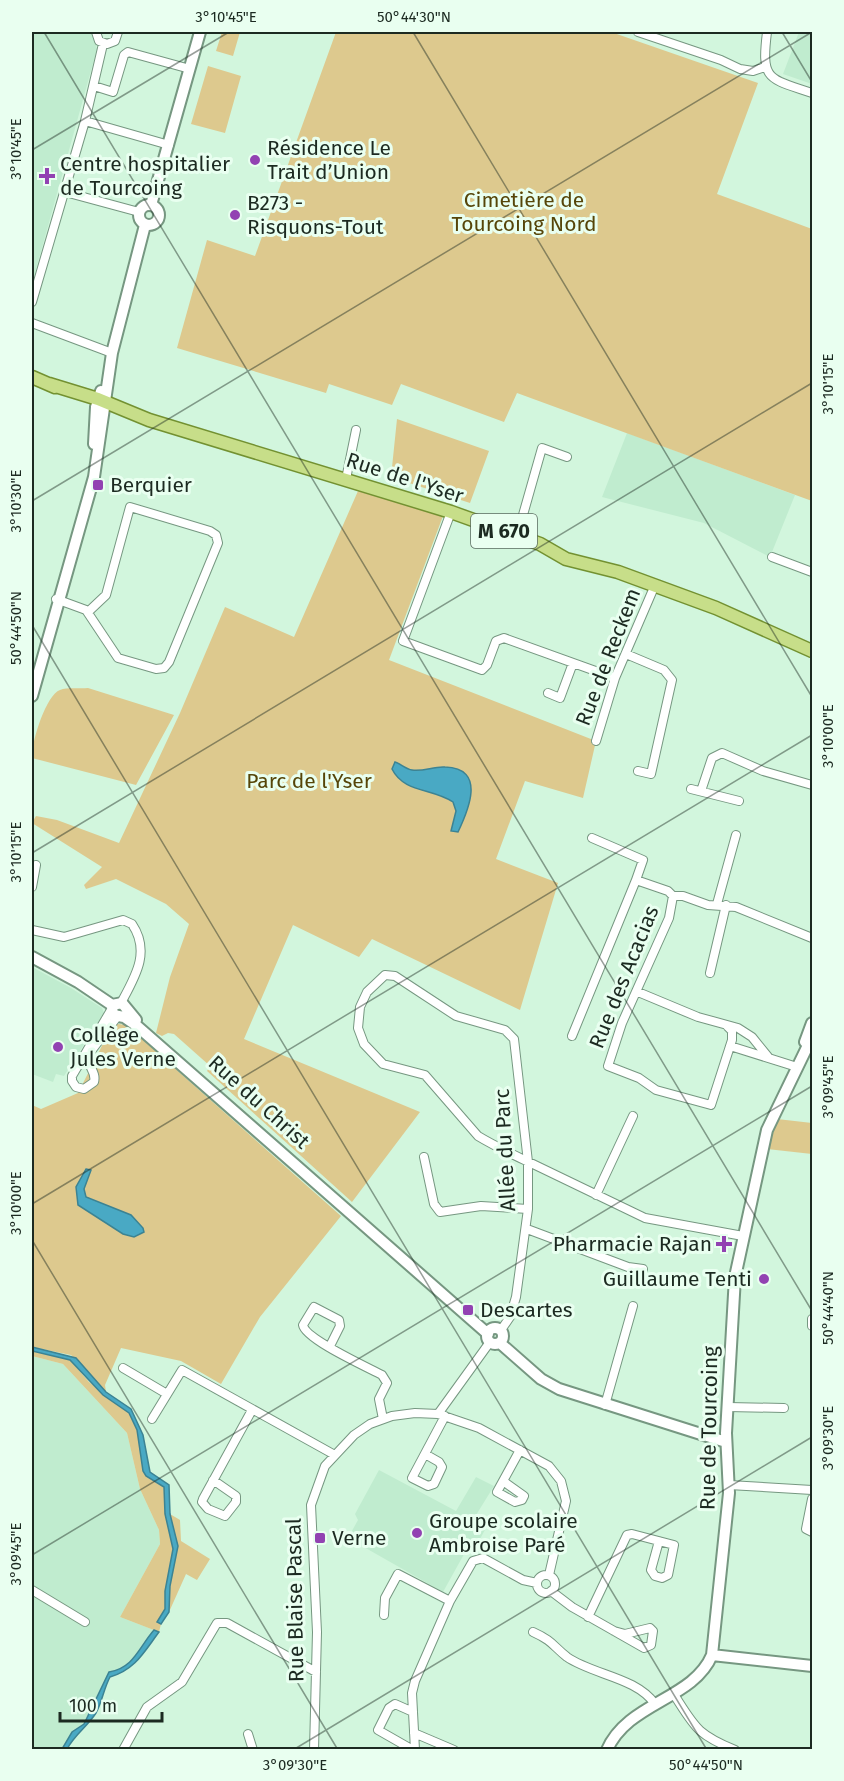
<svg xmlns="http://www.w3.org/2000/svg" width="844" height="1781" font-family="'Fira Sans',sans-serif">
<rect width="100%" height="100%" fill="#d2f6dd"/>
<path fill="#c0eccf" d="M32,32H93L97,49L32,284Z
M799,32H812V84L783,74Z
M627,433L795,495L770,557L704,523L602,497Z
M32,967L71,988L102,1008L104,1013L64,1076L56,1074L53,1082L32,1074Z
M32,1356L63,1364L127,1433L140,1489L159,1530L160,1544L120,1617L154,1630L132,1662L104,1681L84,1724L75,1729L62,1749L32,1750Z
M379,1470L456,1511L476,1477L494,1486L473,1520L486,1528L475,1548L468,1547L443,1592L348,1538L358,1520L355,1514Z"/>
<path fill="#ddc98e" d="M222,32H240L233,56L216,51Z
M336,32H611L758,83L717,194L812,229V501L517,393L504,422L401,384L392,405L329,384L326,393L177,348L207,240L255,256Z
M208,66L241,76L225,133L191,124Z
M397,419L489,451L470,503L391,477Z
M358,491L443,516L389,660L596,741L583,798L525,781L496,859L558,883L520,1010L372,939L359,957L293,925L244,1039L420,1112L352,1202L207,1071L210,1066L174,1034L168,1033L162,1036L156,1033L170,977L189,924L166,904L116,879L86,889L84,885L102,867L32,823L36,816L57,820L119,843L180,713L225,607L294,637Z
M88,688L174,715L136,785L32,758C31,743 46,695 60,690C67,687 80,689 88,688Z
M118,1024L126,1025L341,1216L260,1317L221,1384L181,1361L121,1348L105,1385L106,1392L71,1355L32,1347V1105L41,1109L78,1093L112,1026Z
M777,1119L812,1123V1154L767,1149Z
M32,1351L70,1360L89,1382L129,1413L137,1430L146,1476L164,1487L165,1514L173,1549L165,1591V1609L157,1622L161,1624L159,1632L120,1617L160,1544L159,1530L140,1489L127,1433L63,1364L32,1356Z
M170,1514L180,1520L181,1541L210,1559L197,1580L186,1574L169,1612L170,1586L178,1546Z"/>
<path fill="#49a9c4" stroke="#3c8393" stroke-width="1.5" d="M395,762C401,764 406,769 412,770C423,772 434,766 445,767C487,768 468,811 458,832L451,831L456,811L453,802C432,788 404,793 392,769Z
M86,1169L91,1170L84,1189L86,1197L131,1215L143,1228L144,1232L134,1237L123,1234L78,1205L76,1187Z
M32,1347L76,1358L106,1392L131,1409L143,1435L150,1472L169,1485L170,1514L178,1546L170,1586L169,1612L161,1624L157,1622L165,1609V1591L173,1549L165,1514L164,1487L146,1476L143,1471L137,1430L129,1413L103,1395L70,1360L32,1351Z
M154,1630L159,1632C144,1652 135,1670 110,1677C104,1688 102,1702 96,1713C87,1727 75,1734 67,1749H62L72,1732L84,1724L109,1672C134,1668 139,1647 154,1630Z"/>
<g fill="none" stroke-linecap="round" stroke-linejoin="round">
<g stroke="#769781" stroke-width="10">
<path id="street" d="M96,32L99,41L107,44L115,41L118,32
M638,32L721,60L740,69L753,71L765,67
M767,32C761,81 768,78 812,93
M94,86L113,92L124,55L128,52L190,69
M85,121L169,145
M65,192L139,212
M32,302L85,121L103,44
M32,323L112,353
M346,479L356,430
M451,512L403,641L482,670L487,665L496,641L504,638L615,678
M517,536L542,448L567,457
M772,557L812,572
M56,599L86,610L118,658L156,669L164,668L169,662L218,543L216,535L210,531L130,507L106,595L88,612
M626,654L664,670L672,680L651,774L638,771
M548,693L560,698L573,663
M596,741L615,678L655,585
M691,789L739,801
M701,791L712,758L722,753L763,771L812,785
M592,838L643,860L636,880L668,891L673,896H683L708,905L736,907L812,938
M32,887L36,865
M673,896L669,918L622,1023L608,1066L639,1078L656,1090L711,1105L732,1040V1031L727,1026
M717,904L736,835
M32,930L64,937L123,920L132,924C151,952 135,977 121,1003
M710,973L726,905
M638,992L698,1017L738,1028L752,1037L769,1058
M111,1010L72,1076V1081L76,1087L84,1089L94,1082C97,1071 86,1066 88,1055L117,1017
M572,1036L636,880
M730,1046L797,1067
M424,1157L434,1204L440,1212L481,1206L528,1209
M596,1195L633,1116
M527,1229L628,1267L643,1269
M812,1319V1326
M501,1330L510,1317L516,1297L528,1209V1162L514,1039L505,1030L456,1016L395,976L385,975L367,992L360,1007L358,1028L364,1044L383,1064L425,1075L478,1136C496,1147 516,1156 535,1165L645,1218L743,1236
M330,1346L340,1326L339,1320L314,1307L303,1325C305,1339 367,1367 382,1375L387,1383L379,1399L383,1419
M123,1368L167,1394
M605,1405L633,1306
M728,1407L784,1408
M438,1414L490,1342
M152,1419L182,1370L333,1454
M425,1454L439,1462L442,1467L434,1484L428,1486L412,1478L445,1416
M213,1480L236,1496V1502L225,1516L208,1509L202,1502L203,1499L252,1410
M503,1481L524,1496L522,1500L515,1502L497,1492L520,1450
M729,1485L812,1490
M812,1499L806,1529L812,1532
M537 1584a9 9 0 1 1 18 0a9 9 0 1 1-18 0Z
M32,1590L85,1622
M551,1591L572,1607L644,1648L651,1645L653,1631L650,1628L625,1634L614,1631
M384,1615L385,1598L398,1574L450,1601
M588,1617L627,1535L632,1534L674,1545L668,1575L662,1578L655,1576L651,1570L659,1541
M533,1632C553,1641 553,1646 567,1657C593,1675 636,1677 655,1704
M673,1693C695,1727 696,1734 735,1750
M413,1712L395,1704L389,1708L378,1730L413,1750
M414,1733L454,1750
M248,1734L253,1750
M123,1750L147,1707L182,1682L217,1623H227L316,1672
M314,1750L317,1632L311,1505L325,1466L354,1435L370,1424L392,1416L415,1413L438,1414L479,1428L549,1466L561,1481L566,1501L549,1575
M415,1750L412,1693L415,1681L450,1601L473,1561L483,1558L523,1580L537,1583"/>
</g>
<g stroke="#769781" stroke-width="14">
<path id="secondary" d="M139 215a10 10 0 1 1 20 0a10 10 0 1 1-20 0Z
M151,205L200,32
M94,444L96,407L101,391
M32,696L94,477L112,353L145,225
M32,957L78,982L112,1005
M112,1005L113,1015L124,1017L137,1026L488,1334
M112,1005L122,1003L136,1020
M805,1042L812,1023
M487 1336a8 8 0 1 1 16 0a8 8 0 1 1-16 0Z
M500,1343L541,1379L559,1389L726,1442
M712,1655L812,1666
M607,1750C628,1702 693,1700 712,1655L729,1493L726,1433L735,1277L767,1130L812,1037"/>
</g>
<g stroke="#739131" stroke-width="15">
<path id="primary" d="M32,377L55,387
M49,384L98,399L149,420L451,512L540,544L566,559L618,572L716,608L812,651"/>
</g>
<use href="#street" stroke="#fff" stroke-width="8"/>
<use href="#secondary" stroke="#fff" stroke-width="10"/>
<use href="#primary" stroke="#c7de89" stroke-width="12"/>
</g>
<path fill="none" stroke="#1c2a21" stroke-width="1.5" stroke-opacity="0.45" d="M44,32L812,1311M413,32L812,697M782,32L812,82M32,150L229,32M32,501L812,32M32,625L707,1750M32,853L812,383M32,1204L812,735M32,1240L338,1750M32,1555L812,1086M293,1750L812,1437"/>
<g fill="#9242b2" stroke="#e9fff0" stroke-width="2">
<circle cx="255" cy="160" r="6"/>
<path d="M44 167h6v6h6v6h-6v6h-6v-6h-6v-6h6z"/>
<circle cx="235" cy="215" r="6"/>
<rect x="92" y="479" width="12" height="12" rx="3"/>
<circle cx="58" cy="1047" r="6"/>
<path d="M721 1235h6v6h6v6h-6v6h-6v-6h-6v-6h6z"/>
<circle cx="764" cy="1279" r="6"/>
<rect x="462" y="1304" width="12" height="12" rx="3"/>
<circle cx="417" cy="1533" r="6"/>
<rect x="314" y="1532" width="12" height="12" rx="3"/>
</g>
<g text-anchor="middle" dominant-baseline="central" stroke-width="6" stroke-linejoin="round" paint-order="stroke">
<rect fill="#e9fff0" stroke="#5a6a5f" stroke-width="1.5" x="471" y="514" width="66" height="34" rx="4.5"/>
<g font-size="20" font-weight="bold" fill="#1c2a21">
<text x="504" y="531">M 670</text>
</g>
<g font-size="21" fill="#1c2a21" stroke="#e9fff0" text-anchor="start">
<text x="267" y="148">Résidence Le<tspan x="267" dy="24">Trait d’Union</tspan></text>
<text x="60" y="164">Centre hospitalier<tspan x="60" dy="24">de Tourcoing</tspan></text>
<text x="247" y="203">B273 -<tspan x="247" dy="24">Risquons-Tout</tspan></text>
<text x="110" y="485">Berquier</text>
<text x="70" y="1035">Collège<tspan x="70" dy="24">Jules Verne</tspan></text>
<text x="712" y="1244" text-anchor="end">Pharmacie Rajan</text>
<text x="752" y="1279" text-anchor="end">Guillaume Tenti</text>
<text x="480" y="1310">Descartes</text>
<text x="429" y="1521">Groupe scolaire<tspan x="429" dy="24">Ambroise Paré</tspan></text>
<text x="332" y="1538">Verne</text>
</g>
<g font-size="21" fill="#564508" stroke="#e9fff0">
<text x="524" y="200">Cimetière de<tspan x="524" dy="24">Tourcoing Nord</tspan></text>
<text x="309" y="781">Parc de l'Yser</text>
</g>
<g font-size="21" fill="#1c2a21" stroke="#e9fff0">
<text transform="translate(405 478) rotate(18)">Rue de l'Yser</text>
<text transform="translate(608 657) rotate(-69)">Rue de Reckem</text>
<text transform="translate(624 977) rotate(-68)">Rue des Acacias</text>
<text transform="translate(259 1102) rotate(42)">Rue du Christ</text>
<text transform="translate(505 1150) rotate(-93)">Allée du Parc</text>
<text transform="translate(709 1428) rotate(-89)">Rue de Tourcoing</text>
<text transform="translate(295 1600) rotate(-91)">Rue Blaise Pascal</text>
</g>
</g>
<rect width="844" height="1781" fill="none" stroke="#e9fff0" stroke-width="66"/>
<path d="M60 1712v9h102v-9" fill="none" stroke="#1c2a21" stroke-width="3"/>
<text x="69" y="1712" font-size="18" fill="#1c2a21" stroke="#e9fff0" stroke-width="4.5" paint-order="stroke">100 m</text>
<rect x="33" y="33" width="778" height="1715" fill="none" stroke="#1c2a21" stroke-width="2"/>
<g font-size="15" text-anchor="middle" fill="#1c2a21">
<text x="226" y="22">3°10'45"E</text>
<text x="414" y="22">50°44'30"N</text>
<text transform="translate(16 149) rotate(-90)" y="5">3°10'45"E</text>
<text transform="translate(828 384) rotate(-90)" y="5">3°10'15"E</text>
<text transform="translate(16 501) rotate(-90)" y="5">3°10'30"E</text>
<text transform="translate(16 628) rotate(-90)" y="5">50°44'50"N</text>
<text transform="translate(828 736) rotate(-90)" y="5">3°10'00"E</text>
<text transform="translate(16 852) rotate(-90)" y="5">3°10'15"E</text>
<text transform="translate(828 1087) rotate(-90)" y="5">3°09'45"E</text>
<text transform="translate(16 1203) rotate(-90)" y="5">3°10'00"E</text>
<text transform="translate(828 1308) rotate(-90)" y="5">50°44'40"N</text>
<text transform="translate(828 1438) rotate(-90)" y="5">3°09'30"E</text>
<text transform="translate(16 1554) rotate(-90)" y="5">3°09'45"E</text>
<text x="295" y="1770">3°09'30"E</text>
<text x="706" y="1770">50°44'50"N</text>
</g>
</svg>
